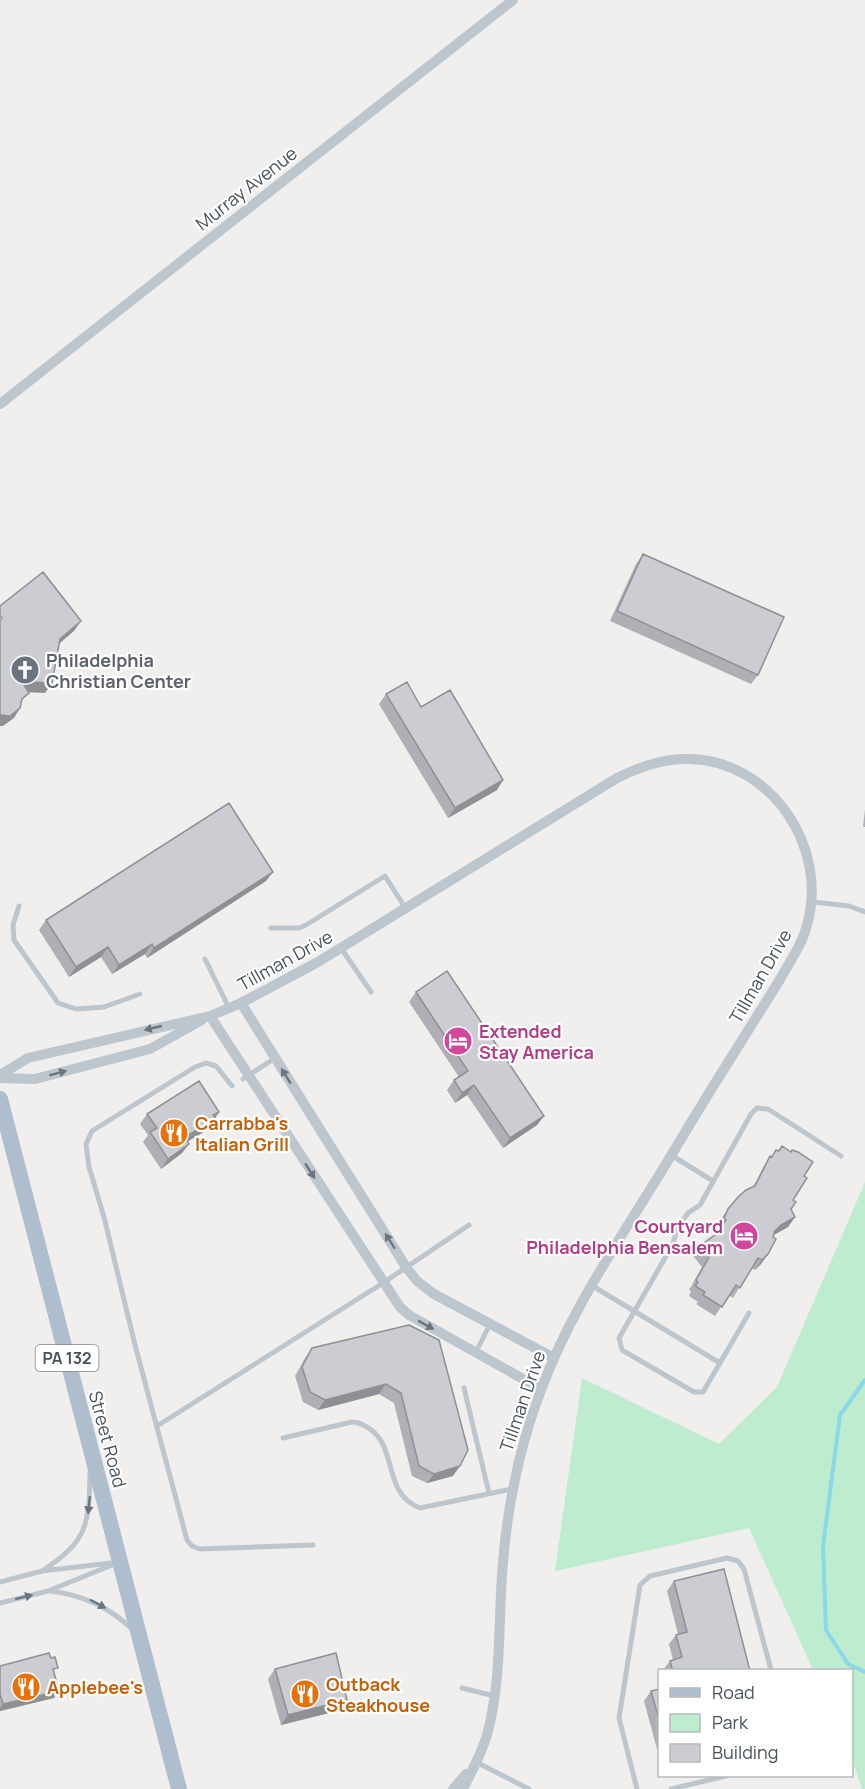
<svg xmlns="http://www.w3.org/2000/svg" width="865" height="1789" font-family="Manrope,sans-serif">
<rect width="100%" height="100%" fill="#f1eeee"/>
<path fill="#bdedce" d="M865,1182V1789H862L852,1759V1670H813L749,1528L555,1571L582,1378L719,1444L777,1387Z"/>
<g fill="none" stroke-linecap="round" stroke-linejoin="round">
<path stroke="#8cd8e9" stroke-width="4" d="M865,1380L840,1415L823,1546L826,1630L848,1664L865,1672"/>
<path stroke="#bdc6cd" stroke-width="5" d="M813,902L849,906L865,912
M19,906L13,925L14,940L58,1003L76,1009L104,1007L140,994
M271,928H299L306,925L385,876L406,909
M341,948L371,992
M205,959L229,1008
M243,1079L275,1058
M232,1086L216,1066L206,1063L195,1067L92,1131L86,1144L89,1167L104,1217L135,1345L187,1540L192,1546L200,1549L313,1545
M671,1155L713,1181
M591,1285L720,1363L703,1392H694L622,1350L619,1338L673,1244L677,1229L688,1213L700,1205L751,1114L757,1108L768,1109L841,1156
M476,1352L490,1324
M720,1363L749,1313
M464,1388L489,1493
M157,1426L383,1283L469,1225
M283,1438L352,1422C357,1422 360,1423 365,1426C400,1443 380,1493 420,1508L512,1489
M42,1571C88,1541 89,1525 90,1472
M0,1582L42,1571L111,1563
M50,1591C82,1595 108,1606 132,1629
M0,1603L48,1591L117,1563
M462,1688L494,1696
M476,1762L529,1789
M637,1789L619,1718L640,1585L650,1576L727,1558L738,1561L744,1569L771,1670
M671,1789L726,1776"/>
<path stroke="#bdc6cd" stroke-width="10" d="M0,404L513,0
M241,1003L406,1267L417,1281L434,1294L554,1358
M210,1016L400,1307L409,1315L541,1389
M0,1075L28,1058L210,1016L241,1003L318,962L617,778C640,767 663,758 690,759C772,761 829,848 807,925C802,945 789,963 779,981C762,1008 746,1034 729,1061C699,1108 672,1155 643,1201C605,1262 566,1322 541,1390C520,1445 508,1502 503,1562C498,1617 502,1678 488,1731C483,1752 472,1770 463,1789
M0,1078L35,1079L150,1049L202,1020
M453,1789L466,1774"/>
<path stroke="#aebecc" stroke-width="16" d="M0,1099L179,1789"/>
</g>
<path fill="#afb0b5" d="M643,554L758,675L751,684L610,621L636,564Z
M386,694L421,707L497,790L448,818L379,704Z
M865,809V827H863Z
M266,881L147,958L145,954L112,974L101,957L69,977L39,930L46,920Z
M416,992L544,1116L537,1125L503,1148L467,1095L455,1103L447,1090L454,1080L459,1077L409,1002Z
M219,1112L209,1129L188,1141L189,1144L182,1153L161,1169L143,1142L148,1135L140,1124L147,1114Z
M776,1150L804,1176L793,1200L791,1209L795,1217L788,1227L773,1235L768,1254L761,1264L755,1270L751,1268L733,1298L729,1295L715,1316L696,1304L698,1302L689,1296L691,1291L689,1290L702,1267L693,1256L700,1246L716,1234L719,1230L717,1228L721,1219L728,1209L753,1187L764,1166Z
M409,1325L453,1476L427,1483L412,1476L394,1403L379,1394L318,1410L303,1402L295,1376L305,1358L312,1348Z
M674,1581L750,1671L663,1670L670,1661L673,1660L669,1644L676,1635L678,1634L667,1591Z
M0,1666L55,1673L54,1698L0,1711Z
M275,1669L347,1700L341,1710L281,1725L268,1679Z
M660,1689V1749H657L644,1701L651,1691Z"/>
<path fill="#8e9094" d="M81,621L74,631L53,649L60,639Z
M30,682L52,683L45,693L23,692L24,685Z
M20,708L14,718L3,726H0V715Z
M503,780L497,790L448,818L455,808Z
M273,872L266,881L147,958L154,948Z
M152,944L145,954L112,974L119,965Z
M108,947L101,957L69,977L76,967Z
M474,1085L467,1095L455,1103L462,1093Z
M219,1112L212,1121L216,1119L209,1129L178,1147L185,1137L213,1115Z
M544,1116L537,1125L503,1148L510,1138Z
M189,1144L182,1153L161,1169L168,1159Z
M795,1217L788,1227L774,1235L775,1231L781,1225Z
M768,1254L761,1264L755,1270L762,1260Z
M386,1384L379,1394L318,1410L325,1400Z
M460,1466L453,1476L427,1483L434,1474Z
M59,1691L54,1698L0,1711V1708L3,1704Z
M347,1700L341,1710L281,1725L288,1715Z"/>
<path fill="#cbcdd3" stroke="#8e9094" stroke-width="1.5" d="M643,554L784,617L758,675L617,611Z
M43,572L81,621L60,639L52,683L30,682L24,685L29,693L22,699L20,708L10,716L0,715V620L2,618L0,616V606Z
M407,682L421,707L450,690L503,780L455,808L386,694Z
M229,803L273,872L154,948L152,944L119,965L108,947L76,967L46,920Z
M447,971L544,1116L510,1138L474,1085L462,1093L454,1080L468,1071L416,992Z
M199,1081L219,1112L213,1115L216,1119L185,1137L189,1144L168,1159L150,1132L157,1128L147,1114Z
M782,1146L791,1152L792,1150L798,1152L813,1162L804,1176L807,1178L793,1200L796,1202L791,1209L795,1217L781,1225L775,1231L773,1237L776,1239L768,1254L762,1260L758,1258L740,1288L736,1285L722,1307L703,1295L705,1292L695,1286L698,1282L696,1280L709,1257L700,1246L716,1234L726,1220L724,1218L728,1209L738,1197L746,1190L755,1186L770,1156L772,1157L776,1150L779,1151Z
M409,1325L439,1340L468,1450L460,1466L434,1474L419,1466L401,1393L386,1384L325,1400L310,1392L302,1367L312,1348Z
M724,1569L750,1671H673L670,1661L682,1657L676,1635L687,1632L674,1581Z
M49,1653L51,1658L55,1657L58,1668L53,1669L59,1691L3,1704L0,1694V1666Z
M336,1653L347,1700L288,1715L275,1669Z
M660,1689V1723L651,1691Z"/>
<defs><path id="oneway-solid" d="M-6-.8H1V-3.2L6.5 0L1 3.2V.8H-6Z" transform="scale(1.5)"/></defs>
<g fill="#6a757d">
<use href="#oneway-solid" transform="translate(153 1028) rotate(167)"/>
<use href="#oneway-solid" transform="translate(58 1073) rotate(-15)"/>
<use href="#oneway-solid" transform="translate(286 1076) rotate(-122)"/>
<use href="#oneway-solid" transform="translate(310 1171) rotate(57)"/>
<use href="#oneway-solid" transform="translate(390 1241) rotate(-122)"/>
<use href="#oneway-solid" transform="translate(426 1325) rotate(29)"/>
<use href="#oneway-solid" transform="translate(89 1505) rotate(96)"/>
<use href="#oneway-solid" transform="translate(24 1597) rotate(-14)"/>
<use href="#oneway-solid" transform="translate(98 1604) rotate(28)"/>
</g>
<defs>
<g id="church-disc" transform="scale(1.5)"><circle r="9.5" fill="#6b7280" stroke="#fff"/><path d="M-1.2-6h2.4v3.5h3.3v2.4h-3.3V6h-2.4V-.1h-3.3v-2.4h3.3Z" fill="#fff"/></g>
<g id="hotel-disc" transform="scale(1.5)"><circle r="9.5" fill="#d1479c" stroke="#fff"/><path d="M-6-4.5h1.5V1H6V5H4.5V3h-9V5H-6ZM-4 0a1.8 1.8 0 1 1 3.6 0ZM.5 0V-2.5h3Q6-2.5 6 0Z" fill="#fff"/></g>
<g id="restaurant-disc" transform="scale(1.5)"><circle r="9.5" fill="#e8710a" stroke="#fff"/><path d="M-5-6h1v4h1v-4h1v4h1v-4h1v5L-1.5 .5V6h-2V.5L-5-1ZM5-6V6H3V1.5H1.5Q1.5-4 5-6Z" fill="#fff"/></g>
</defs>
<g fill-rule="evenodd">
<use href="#church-disc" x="25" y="670"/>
<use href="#hotel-disc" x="458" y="1041"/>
<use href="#restaurant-disc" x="174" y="1133"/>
<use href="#hotel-disc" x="744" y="1236"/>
<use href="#restaurant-disc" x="26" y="1687"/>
<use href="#restaurant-disc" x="305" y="1694"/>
</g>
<g text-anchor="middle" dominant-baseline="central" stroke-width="4.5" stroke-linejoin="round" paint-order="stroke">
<rect fill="#fff" stroke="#7e868c" stroke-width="1.5" x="35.5" y="1345" width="63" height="26" rx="4.5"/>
<g font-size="16" font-weight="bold" fill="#47525b">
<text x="67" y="1358">PA 132</text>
</g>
<g font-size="18" fill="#47525b" stroke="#fff">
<text transform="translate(246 188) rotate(-38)">Murray Avenue</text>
<text transform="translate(285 960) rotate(-29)">Tillman Drive</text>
<text transform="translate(760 976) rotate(-60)">Tillman Drive</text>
<text transform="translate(522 1401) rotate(-71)">Tillman Drive</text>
<text transform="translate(108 1439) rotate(75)">Street Road</text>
</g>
<g font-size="18" font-weight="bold" fill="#5b616d" stroke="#fff" text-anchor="start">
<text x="46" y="660">Philadelphia<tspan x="46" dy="21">Christian Center</tspan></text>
</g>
<g font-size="18" font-weight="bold" fill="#b23c85" stroke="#fff" text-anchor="start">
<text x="479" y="1031">Extended<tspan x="479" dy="21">Stay America</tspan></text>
<text x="723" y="1226" text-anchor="end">Courtyard<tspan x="723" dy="21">Philadelphia Bensalem</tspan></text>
</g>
<g font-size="18" font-weight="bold" fill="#c56008" stroke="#fff" text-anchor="start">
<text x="195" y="1123">Carrabba's<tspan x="195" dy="21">Italian Grill</tspan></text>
<text x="326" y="1684">Outback<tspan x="326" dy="21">Steakhouse</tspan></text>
<text x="47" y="1687">Applebee's</text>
</g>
</g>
<rect x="658" y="1669" width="195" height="108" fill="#ffffff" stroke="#b5babd" stroke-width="1.5"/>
<rect x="670" y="1688" width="30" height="9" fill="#aebecc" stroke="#b5babd" stroke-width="1.5"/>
<text x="712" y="1699" font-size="18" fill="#47525b">Road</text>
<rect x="670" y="1714" width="30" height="18" fill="#bdedce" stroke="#b5babd" stroke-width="1.5"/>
<text x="712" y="1729" font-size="18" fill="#47525b">Park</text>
<rect x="670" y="1744" width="30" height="18" fill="#cbcdd3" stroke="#b5babd" stroke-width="1.5"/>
<text x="712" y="1759" font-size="18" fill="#47525b">Building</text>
</svg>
